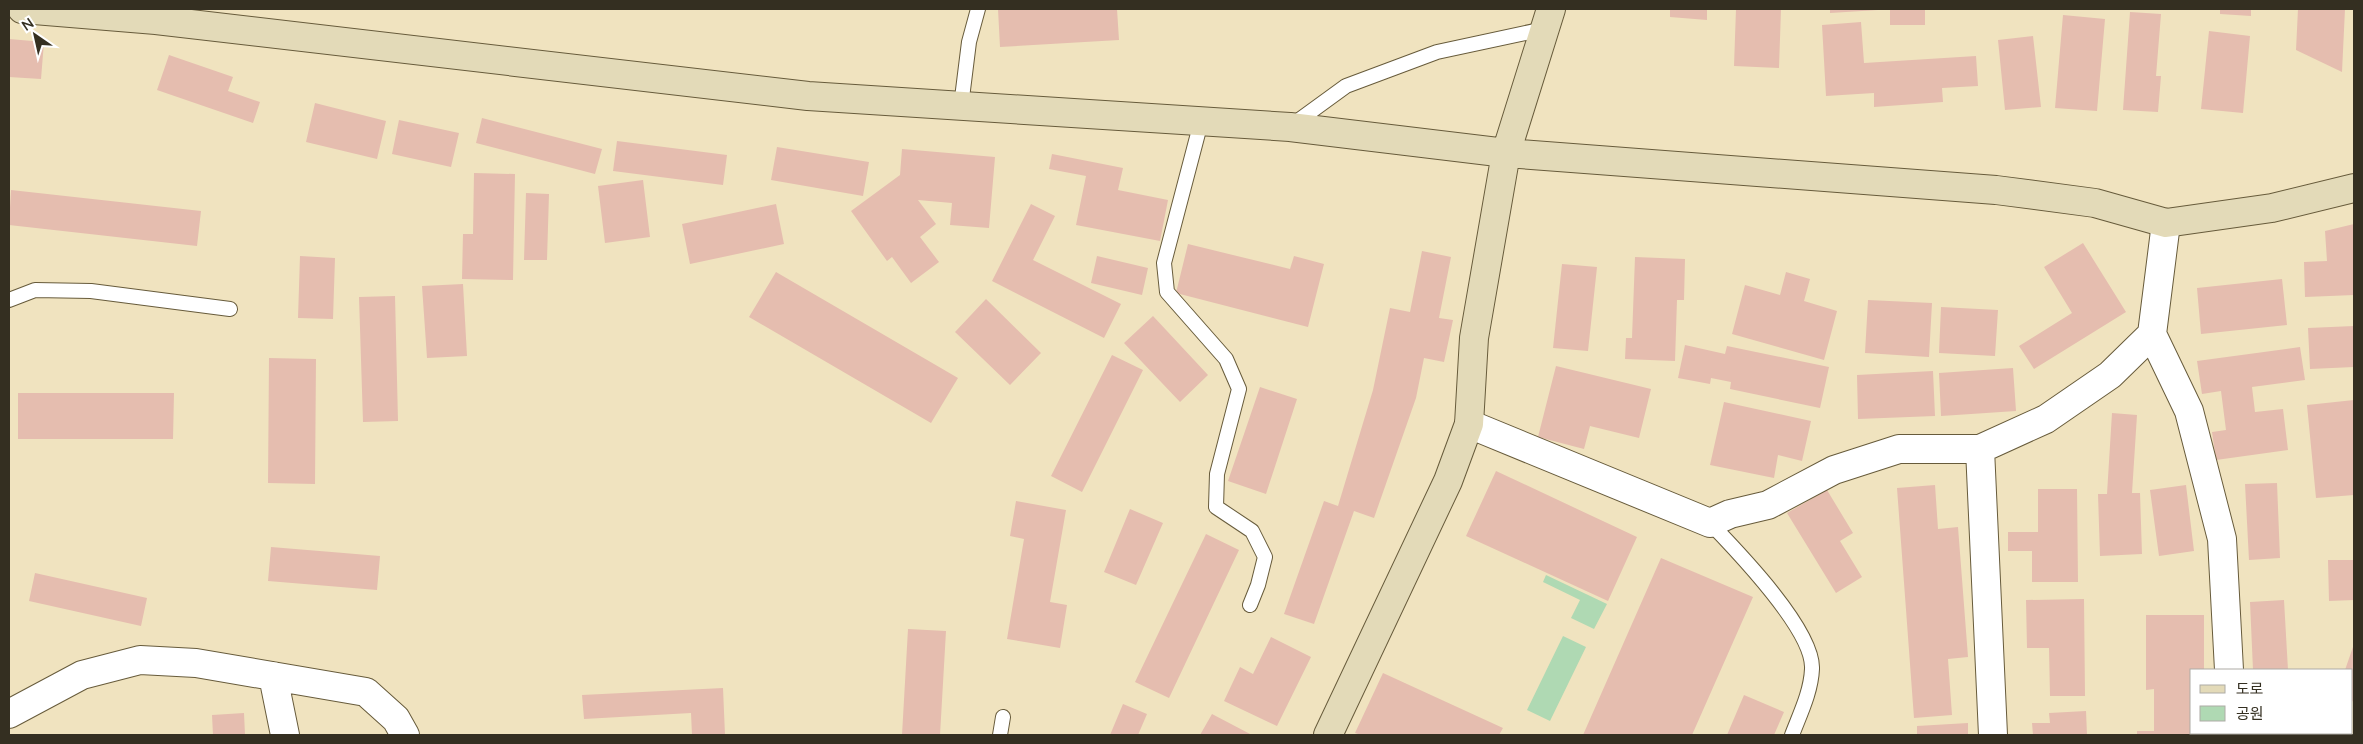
<svg xmlns="http://www.w3.org/2000/svg" width="2363" height="744" font-family="Lato,'Noto Sans KR',sans-serif">
<rect width="100%" height="100%" fill="#f0e3bf"/>
<path fill="#afd9b3" d="M1546,575L1607,604L1594,629L1571,618L1580,600L1543,582Z
M1563,636L1586,647L1550,721L1527,710Z"/>
<path fill="#e5bdaf" d="M998,9H1117L1119,40L1000,47Z
M1670,9H1707V20L1670,17Z
M1736,9H1781L1779,68L1734,66Z
M1830,9H1878V10L1830,13Z
M1890,9H1925V25H1890Z
M2220,9H2251V16L2220,14Z
M2298,9H2345L2342,72L2296,50Z
M2130,12L2161,14L2156,76H2161L2158,112L2123,110Z
M2063,15L2105,19L2097,111L2055,108Z
M1861,22L1864,63L1976,56L1978,86L1942,88L1943,102L1874,107V93L1826,96L1822,25Z
M2209,31L2250,36L2243,113L2201,109Z
M2033,36L2041,107L2005,110L1998,40Z
M9,39L44,42L41,79L9,77Z
M169,55L233,77L228,91L260,102L253,123L157,90Z
M315,103L386,121L377,159L306,142Z
M482,118L602,149L595,174L476,143Z
M399,120L459,133L451,167L392,154Z
M617,141L727,155L723,185L613,171Z
M777,147L869,162L863,196L771,180Z
M902,149L995,157L989,228L950,225L952,203L918,200L936,224L920,237L939,262L911,283L892,257L887,261L851,211L900,175Z
M1052,154L1123,168L1118,190L1168,200L1160,241L1076,225L1086,176L1049,169Z
M474,173L515,174L513,280L462,279L463,234H473Z
M643,180L650,237L605,243L598,186Z
M11,190L201,211L197,246L9,225Z
M526,193L549,194L547,260H524Z
M776,204L784,244L690,264L682,224Z
M1031,204L1055,216L1033,260L1121,304L1104,338L992,281Z
M2354,224V295L2305,297L2304,262L2327,261L2325,231Z
M2083,243L2126,312L2034,369L2019,346L2072,313L2044,267Z
M1188,244L1290,269L1294,256L1324,264L1308,327L1176,293Z
M1422,251L1451,257L1439,318L1453,320L1444,362L1424,358L1416,398L1374,518L1354,511L1314,624L1284,614L1324,501L1338,506L1373,390L1390,308L1410,312Z
M300,256L335,258L333,319L298,318Z
M1097,256L1148,268L1142,295L1091,283Z
M1635,257L1685,259L1684,300H1677L1675,361L1625,359L1626,338H1632Z
M1562,264L1597,267L1588,351L1553,348Z
M776,272L958,378L931,423L749,317Z
M1786,272L1810,279L1804,301L1837,311L1824,360L1732,334L1745,285L1780,295Z
M2282,279L2287,325L2201,334L2197,288Z
M463,284L467,356L427,358L422,286Z
M395,296L398,421L363,422L359,297Z
M986,299L1041,353L1010,385L955,332Z
M1868,300L1932,303L1929,357L1865,353Z
M1941,307L1998,310L1995,356L1939,353Z
M1153,316L1208,375L1180,402L1124,343Z
M2354,326V367L2310,369L2308,328Z
M1685,345L1725,354L1727,346L1829,367L1820,408L1730,389L1731,382L1711,378L1710,384L1678,378Z
M2300,347L2305,380L2252,387L2255,412L2283,409L2288,450L2216,460L2212,432L2226,430L2221,391L2202,394L2197,361Z
M1112,355L1143,370L1082,492L1051,476Z
M269,358L316,359L315,484L268,483Z
M1556,366L1651,389L1639,438L1590,426L1584,449L1538,437Z
M2013,368L2016,411L1941,416L1939,373Z
M1933,371L1935,416L1858,419L1857,375Z
M1260,387L1297,399L1266,494L1228,481Z
M18,393H174L173,439H18Z
M2354,400V495L2316,498L2307,405Z
M1724,402L1811,421L1802,461L1778,455L1774,478L1710,465Z
M2112,413L2137,415L2132,493H2140L2142,554L2100,556L2098,494H2107Z
M1496,471L1637,537L1608,601L1466,536Z
M2277,483L2280,558L2249,560L2245,484Z
M1935,485L1938,529L1958,527L1968,657L1948,659L1952,715L1914,718L1897,488Z
M2186,485L2194,551L2159,556L2150,490Z
M2038,489H2077L2078,582H2032V551H2008V532H2038Z
M1827,490L1853,533L1840,541L1862,577L1836,593L1787,513Z
M1016,501L1066,510L1050,602L1067,605L1060,648L1007,639L1024,539L1010,536Z
M1130,509L1163,523L1136,585L1104,572Z
M1206,534L1239,550L1169,698L1135,682Z
M271,547L380,556L377,590L268,581Z
M1661,558L1753,597L1692,735H1583Z
M2328,560H2354V600L2329,601Z
M35,573L147,598L141,626L29,601Z
M2084,599L2085,696H2050L2049,648H2027L2026,600Z
M2284,600L2288,670H2253L2250,602Z
M2146,615H2204V670H2192V733H2204V735H2137V731H2154V689L2146,690Z
M908,629L946,631L940,735H902Z
M1271,637L1311,657L1277,726L1224,701L1240,667L1253,674Z
M2354,644V702L2352,701V670H2345Z
M1383,673L1503,728L1499,735H1361L1355,733Z
M723,688L725,735H692L691,713L584,719L582,695Z
M1744,695L1784,712L1774,735H1727Z
M1123,704L1147,714L1138,735H1110Z
M2086,711L2087,735H2033L2032,723H2050L2049,713Z
M244,713L245,735H213L212,715Z
M1212,714L1252,735H1200Z
M1968,723V735H1917V726Z
M2251,733H2294V735H2252Z"/>
<g fill="none" stroke-linecap="round" stroke-linejoin="round">
<g stroke="#675b3b" stroke-width="16">
<path id="lane" d="M961,106L969,42L978,9
M1201,122L1164,263L1167,292L1226,359L1239,389L1217,474L1216,507L1252,531L1265,557L1258,585L1250,605
M1291,126L1346,86L1437,52L1544,29
M9,300L35,290L91,291L230,309
M1710,523C1737,551 1814,630 1812,669C1811,692 1800,714 1792,735
M1000,735L1003,717"/>
</g>
<g stroke="#675b3b" stroke-width="30">
<path id="street" d="M2152,334L2189,411L2222,539L2229,670
M1469,424L1710,523L1730,514L1768,505L1834,470L1899,449H1980L2046,419L2110,375L2152,334L2166,223
M1980,449L1993,735
M273,676L285,735
M9,714L82,675L140,660L196,663L366,692L396,719L405,735
M2233,733V735"/>
</g>
<g stroke="#675b3b" stroke-width="30">
<path id="secondary" d="M22,9L156,20L808,96L1290,127L1506,153L1996,190L2095,203L2166,223L2272,208L2354,188
M1328,735L1448,481L1469,424L1474,338L1506,153L1551,9"/>
</g>
<use href="#lane" stroke="#fff" stroke-width="14"/>
<use href="#street" stroke="#fff" stroke-width="28"/>
<use href="#secondary" stroke="#e3dab8" stroke-width="28"/>
</g>
<rect width="2363" height="744" fill="none" stroke="#342f21" stroke-width="20"/>
<rect x="2190" y="669" width="162" height="65" fill="#ffffff" stroke="#aeaca6"/>
<rect x="2200" y="685" width="25" height="8" fill="#e3dab8" stroke="#aeaca6"/>
<text x="2236" y="694" font-size="15" fill="#342f21">도로</text>
<rect x="2200" y="706" width="25" height="15" fill="#afd9b3" stroke="#aeaca6"/>
<text x="2236" y="719" font-size="15" fill="#342f21">공원</text>
<g transform="translate(35 35) rotate(326)" stroke="#ffffff" stroke-width="4" paint-order="stroke">
<path d="M0-4L9 19L0 12L-9 19Z" fill="#342f21"/>
<text y="-8" font-size="14" font-weight="bold" text-anchor="middle" fill="#342f21">N</text>
</g>
</svg>
